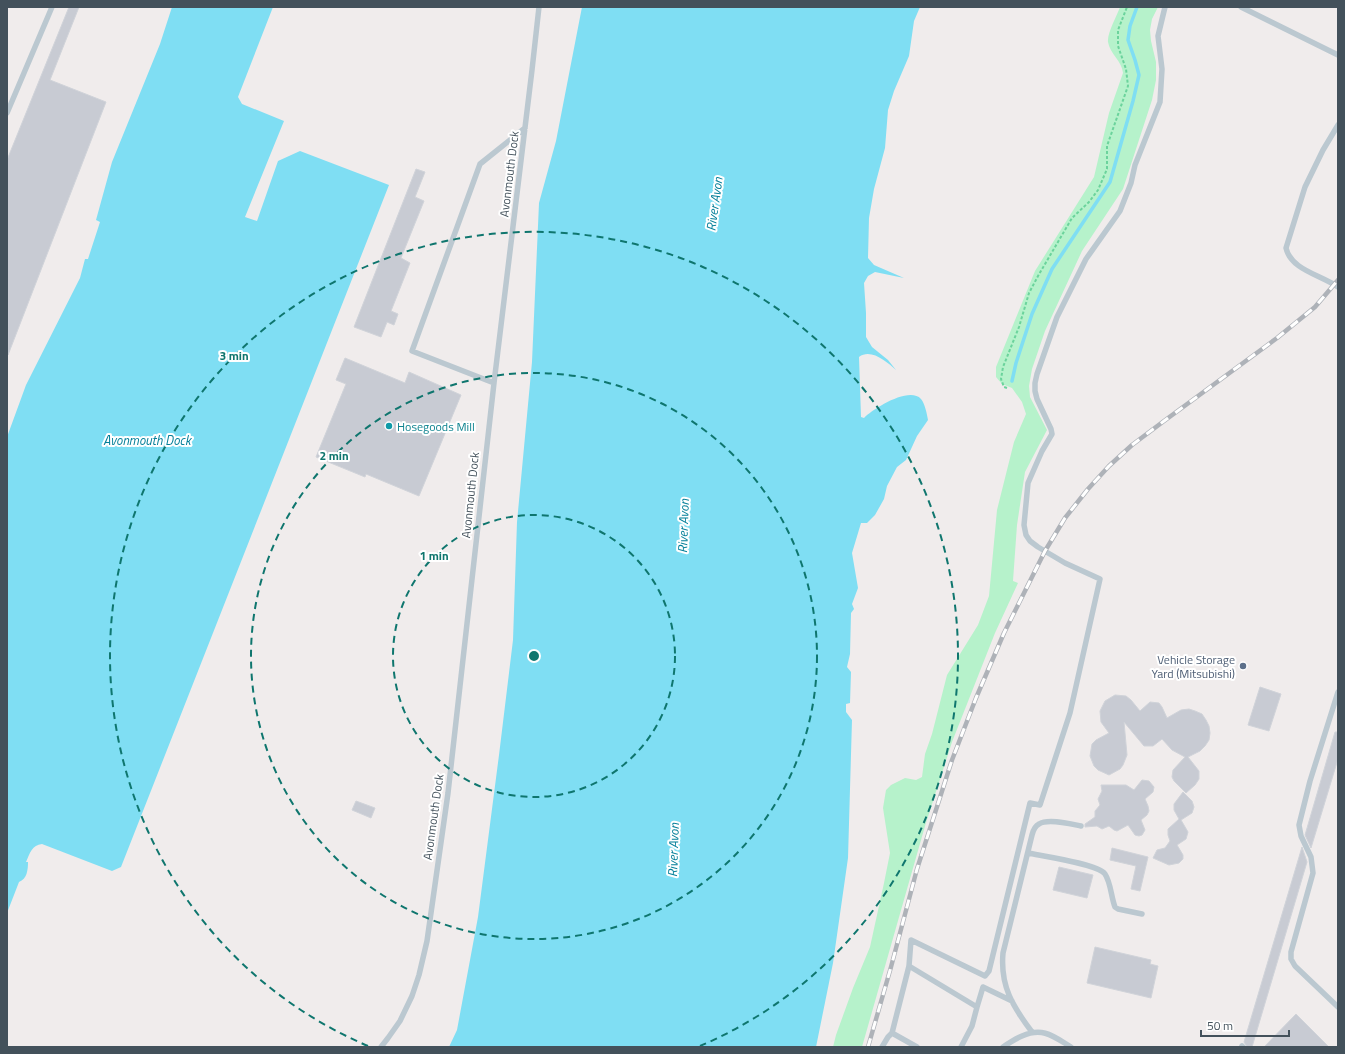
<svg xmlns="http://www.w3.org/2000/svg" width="1345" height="1054" font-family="'Titillium Web',sans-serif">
<rect width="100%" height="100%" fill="#f0ecec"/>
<path fill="#b6f2cb" d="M1120,7H1158L1152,19L1150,30L1151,41L1156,62V80L1152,100L1123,189L1082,251L1045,331L1032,369L1029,386L1030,397L1047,430L1025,472L1017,525L1013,581L1018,583L995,633L952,742L925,826L862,1047H833L836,1035L853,988L870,947L884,883L890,853L883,808L886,790L891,785L905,778L916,780L922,777L925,754L932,734L947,675L978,625L989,596L997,510L1014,442L1026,414L1022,402L1012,388L1002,384L996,377V367L1035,271L1094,177L1109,113L1123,73C1122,61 1110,54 1108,42C1107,33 1117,16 1120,7Z"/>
<path fill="#7fdef3" d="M172,7H273L238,97L242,104L284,121L245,217L257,221L278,161L300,151L389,185L121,867L112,871L42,844C32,845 30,853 26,862H28C28,870 27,879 19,882L7,913V437L26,385L80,278L85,259H88L100,222L96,220L112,162L160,44Z
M582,7H920L914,21L909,56L894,91L888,110L885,148L874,189L869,218L868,258L874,265L904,278L875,272L868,276L864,283L866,313V337L872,347L888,360L896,370C887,362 871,348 859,357L861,417L864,418C873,409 909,386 921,399C925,404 927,414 928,420L917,436L906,460L897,467L887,486L884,499L875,515L867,523H861L852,553L858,588L852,604L854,609L851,613L850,654L847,667L851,672L850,703L846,704V712L852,720L848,858L833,963L816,1047H449L457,1030L478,917L499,755L513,640L517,522L532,362L539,203L556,141Z"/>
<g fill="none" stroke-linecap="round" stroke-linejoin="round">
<path stroke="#7fdef3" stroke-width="3.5" d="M1012,381L1016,363L1032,314L1052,269L1110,182L1133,101L1139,75L1135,60L1128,40L1130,26L1137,7"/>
</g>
<path fill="#c8cbd3" stroke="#d0d3d9" d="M69,7H79L50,80L106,102L8,355L7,160Z
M416,169L425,172L415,197L424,201L401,258L410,263L391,311L398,314L394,325L387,322L381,337L354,327Z
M345,358L405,383L409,372L461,395L419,496L366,474L365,477L316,457L346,384L336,380Z
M1260,687L1281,694L1269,731L1248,725Z
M1115,695L1126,696L1131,700L1140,711L1150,702L1159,703L1162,707L1167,718L1181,710L1189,709L1195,711L1202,714L1206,720L1209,726L1210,733L1209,740L1205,746L1200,751L1188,757L1199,771V779L1195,785L1186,793L1174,781L1172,777L1173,770L1185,757L1172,750L1162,739L1153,746H1144L1124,722L1127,755L1123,765L1120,769L1109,775L1098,770L1094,766L1090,756L1092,744L1096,740L1109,733L1101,722L1100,711L1105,701Z
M1335,732H1338V759L1311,848L1305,835Z
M1142,780L1149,781L1154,787L1153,792L1145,799L1148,806L1149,811L1147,815L1141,820L1145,830L1142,835L1139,836L1135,835L1128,825L1117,831L1114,830L1109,826L1102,829L1097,826L1085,827V824L1095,817V811L1100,805L1098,799L1102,791L1101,785H1126L1134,790Z
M1183,792L1192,801L1194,807L1192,813L1181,820L1188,832L1186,839L1177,845L1183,855V859L1179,863L1169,865L1153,858L1157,850L1165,848L1170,841L1168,835V829L1179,819L1174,810V804Z
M356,801L375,808L371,818L352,810Z
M1302,847L1307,862L1252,1047H1247L1244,1042Z
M1112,848L1148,857L1140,891L1131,889L1136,866L1110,860Z
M1059,867L1093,875L1087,898L1053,890Z
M1095,947L1151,960L1150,964L1158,966L1151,998L1087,983Z
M1296,1014L1329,1047H1264Z"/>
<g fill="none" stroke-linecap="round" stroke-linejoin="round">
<path stroke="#6bd39c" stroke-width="2" stroke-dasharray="3 2" stroke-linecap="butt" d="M1007,388L1004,387L1001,379L1003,367L1019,327L1029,293L1038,276L1072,218L1089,202L1098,190L1107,169V146L1128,86L1126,69L1118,46V30L1127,7"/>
<path stroke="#bbc8d0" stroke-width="5.5" d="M1241,7L1338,55
M7,113L52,7
M1338,125L1323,150L1305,187L1286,248C1291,270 1321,275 1338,287
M494,383L412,351L480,164L525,128
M1338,692L1310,781L1299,825L1301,836L1311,857L1313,873L1291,952V959L1295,966L1338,1007
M1028,853C1042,856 1098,864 1105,874C1111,883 1111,897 1115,907L1118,909L1142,914
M909,966L977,1007L972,1026L961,1047
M977,1007L983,987L1012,1001
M1032,1032C1013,1007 1000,986 1003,953L1032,835C1033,831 1035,826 1039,824C1048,818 1071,824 1081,826
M892,1033L917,1047
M1242,1046L1243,1047
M381,1047L388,1038L400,1021L412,996L419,975L427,941L448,793L494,383L532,70L539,7
M882,1047L888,1037L892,1033L909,966L911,940L985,976L989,971L1030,803L1040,805L1070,713L1100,579L1065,563L1038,547L1030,541L1026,535L1024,525L1028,483L1042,451L1052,434L1051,429L1037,399L1035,391V383L1037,374L1057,317L1086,259L1120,211L1131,183L1135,165L1160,102L1162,69L1158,36L1165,7
M1003,1047C1009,1043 1015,1039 1022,1036C1043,1027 1053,1036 1071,1047"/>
<g stroke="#aeb2b8" stroke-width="4.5">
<path id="rail" d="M868,1047L891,967L917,869L952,760L976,698L1004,633L1045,551L1065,518L1088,489L1109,466L1132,445L1164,421L1277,338L1315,307L1338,280"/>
</g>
<use href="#rail" stroke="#fff" stroke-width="3" stroke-dasharray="9" stroke-linecap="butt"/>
</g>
<g fill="none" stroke="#0f766e" stroke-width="2" stroke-dasharray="7 5">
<circle cx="534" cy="656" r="141"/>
<circle cx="534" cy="656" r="283"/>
<path d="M368 1046A424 424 0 1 1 700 1046"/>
</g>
<circle fill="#0f9aa8" stroke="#fff" stroke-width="1.5" cx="389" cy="426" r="4"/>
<circle fill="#5c6f8a" stroke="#fff" stroke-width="1.5" cx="1243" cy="666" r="4"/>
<g text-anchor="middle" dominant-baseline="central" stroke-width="4" stroke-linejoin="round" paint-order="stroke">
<g font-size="12" fill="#43515b" stroke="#fff">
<text transform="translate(509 174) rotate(-83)">Avonmouth Dock</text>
<text transform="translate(470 495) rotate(-84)">Avonmouth Dock</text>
<text transform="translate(433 817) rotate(-82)">Avonmouth Dock</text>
</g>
<g font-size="12" fill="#0d838f" stroke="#fff" text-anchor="start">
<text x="397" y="426">Hosegoods Mill</text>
</g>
<g font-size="12" fill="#4e5e75" stroke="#fff" text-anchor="end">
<text x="1235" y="659">Vehicle Storage<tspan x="1235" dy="14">Yard (Mitsubishi)</tspan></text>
</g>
<g font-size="13" font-style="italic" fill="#037f99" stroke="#fff">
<text transform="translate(714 204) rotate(-82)">River Avon</text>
<text x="147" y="440">Avonmouth Dock</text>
<text transform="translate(683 526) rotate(-88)">River Avon</text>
<text transform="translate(673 850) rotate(-88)">River Avon</text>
</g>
</g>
<circle cx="534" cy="656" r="6" fill="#0f766e" stroke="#fff" stroke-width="2"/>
<g font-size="12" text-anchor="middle" font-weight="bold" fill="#0f766e" stroke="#fff" stroke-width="4" stroke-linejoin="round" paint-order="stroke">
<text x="234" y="360">3 min</text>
<text x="334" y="460">2 min</text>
<text x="434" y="560">1 min</text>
</g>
<rect width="1345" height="1054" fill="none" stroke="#43515b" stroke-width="16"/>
<path d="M1201 1030v6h88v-6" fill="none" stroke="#43515b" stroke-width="2"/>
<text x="1207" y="1030" font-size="12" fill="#43515b" stroke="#ffffff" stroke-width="3" paint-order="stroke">50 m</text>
</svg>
